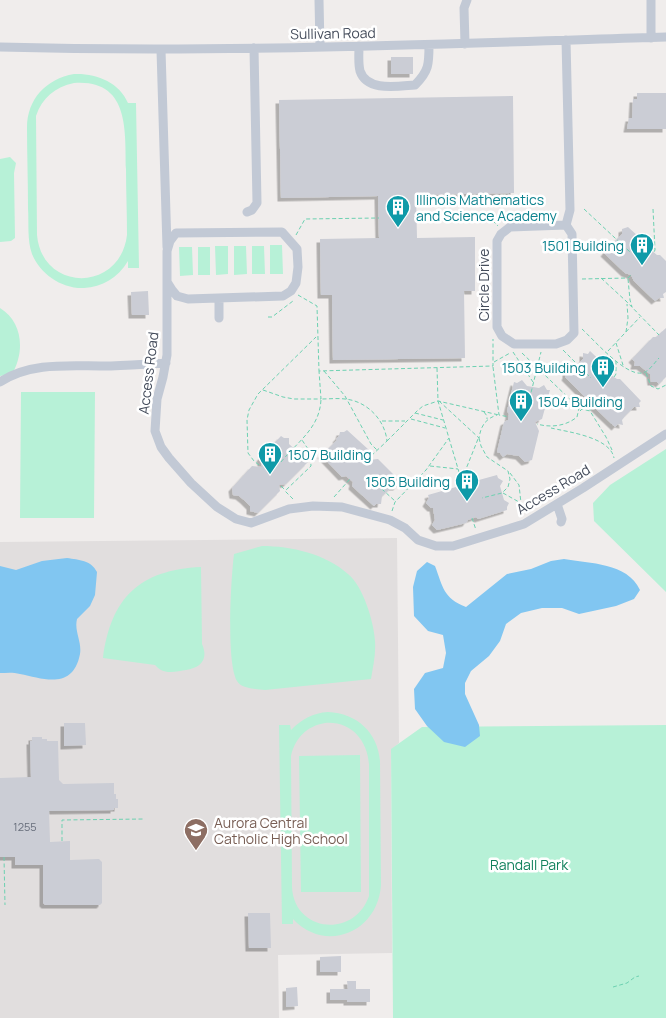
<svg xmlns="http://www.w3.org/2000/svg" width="666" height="1018" font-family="Manrope,sans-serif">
<defs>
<filter id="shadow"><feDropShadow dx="-3.5" dy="3.5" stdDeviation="0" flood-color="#0004"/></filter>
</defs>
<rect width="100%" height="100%" fill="#f0edec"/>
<path fill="#e1dede" d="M397,538L399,743L391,750L392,953L278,955L279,1018H0V542Z"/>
<path fill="#b7f1d7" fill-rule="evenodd" d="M74,74C96,73 119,82 128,103H136L139,268H128V261C118,278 102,287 84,288C62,289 40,274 32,254C27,240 29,223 28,208C28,181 27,154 27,128C27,99 46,79 74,74ZM74,83C130,79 125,131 126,169C126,191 127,213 127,235C120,293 42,292 37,235L36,116C42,98 55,87 74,83Z
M10,157L16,163L14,173L15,238L11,241L0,242V159Z
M270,245H282L283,274H270Z
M215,246H228V274L216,275Z
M234,246H246L247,274L234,275Z
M252,246H264L265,274H252Z
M179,247H192L193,275L180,276Z
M198,247H210V275H198Z
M0,308C23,322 25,352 12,374L0,376Z
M21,392H95L94,518H20Z
M666,449V592L594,521L593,503L610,485Z
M262,546C291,546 326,554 348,574C363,586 374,622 375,641C376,654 373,667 371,679L265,690C258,689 241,689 237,681C226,662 231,578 234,554Z
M201,567L202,644C209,660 200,668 186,670C179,671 169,674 161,670C159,669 157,667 155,665L103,658C111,598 139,570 201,567Z
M328,712C357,713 378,733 380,761L381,885C378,932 326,954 293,919V924H282L279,725H290L291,730C302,719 313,713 328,712ZM325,723C351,721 367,740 369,764V896C354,939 294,932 292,887L291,756C295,738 307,726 325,723Z
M666,725V1018H393L391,749L422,727Z
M360,755L361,892H301L299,756Z"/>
<path fill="#81c6f1" d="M67,558C79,560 91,560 97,572L95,595L90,606L77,619C74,631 82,642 80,654C73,690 44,679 20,674C13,672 6,673 0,673V566L16,570L42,561Z
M564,559C590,564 627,562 640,590L634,599L616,606L579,614L562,608H542L521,613L506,624L500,641L489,656L471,671L465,683V694L479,725L480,736L465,747L444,742L427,726L415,709L414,689L425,673L443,668L446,653L443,635L428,631L414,616L413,587L417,571L427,562L435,566C443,587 443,598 466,607L507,574L531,569L551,561Z"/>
<path fill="#cbcdd5" filter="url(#shadow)" d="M391,57H413V74H391Z
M637,93H666V129H627L629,118H632L633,99H637Z
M513,96L514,193L416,195L417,238L475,237V291H464L465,358L333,360L332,295H321L320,239L379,238L378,196L281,198L279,100Z
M628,227L650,247L651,250L657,255H660L666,261V292L663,294L664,298H659L655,301L634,281L631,275L625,273L604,253L606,251V246L611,245L622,234V229Z
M148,291L149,315H132L131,292Z
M666,328V377L659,384L657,382H651L650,374L640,366H634L635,362L632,359L653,337H656Z
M590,351L611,371V375L617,379H620L641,401L639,403L640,407H634L625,416L622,420L623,425L618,424L615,427L594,407L592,401L588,398H586L565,377L566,375V369L574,368L583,359V353L588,354Z
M522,380L527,386L539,388L544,385L547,390H550L542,419L535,422L539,431L532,460L525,462L519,456L507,454L503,457L500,453L497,452L504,422L508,420L509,414L507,411L514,382L517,383Z
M347,430L369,450V460L378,459L399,480L397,487H392L382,496L381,504H376L374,506L352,486L353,482L346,476L342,477L321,455L323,453L324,448H329L337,440L336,439L339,436L340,432H344Z
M281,436L284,438H289V444L300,454H305L306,459L308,462L286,484L279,485L280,491L258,513L250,511V506L244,500L239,496L233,495L232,488L252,466L262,467L260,458Z
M497,475L498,478L503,481L500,486L504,500L509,503L507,507V510L478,519L476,517L468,520L466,523L437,530L432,525L435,520L433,508H431L426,503L429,498L428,495L456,487L464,492L468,483Z
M64,723H85L86,745L64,746Z
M32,737H42V739H47V741H58L59,780L63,784L114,783V794H116V799H118V808H114V810L49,811L50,842L70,841V860L99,859L102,862V903L100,905H45L43,903V865H15V857H0V778L31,777L30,741H32Z
M248,913H270L271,948H249Z
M341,956V972H320V957Z
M347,981H356V989H370V1002H347V1000H330V989H348Z
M297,987L298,1006L286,1007V988Z"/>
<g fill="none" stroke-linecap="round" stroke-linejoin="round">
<path stroke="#6dd1b1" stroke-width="1" stroke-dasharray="4 2.5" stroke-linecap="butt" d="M584,209L630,252
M653,209L655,250L654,252
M417,218L487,215L498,226
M296,235L305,219L379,218
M601,278L626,301L659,335
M582,279L628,278L631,275
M628,279L630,300L632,307
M298,295L317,306L319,371L493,366V339
M268,317H272L293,301
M582,329C594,340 625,376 642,373C649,372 654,363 659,358
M626,332L628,318L627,304
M616,343L623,365
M563,350L591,378
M608,351L640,317
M513,352L533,382
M522,353L579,408L577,417C566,426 551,428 537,424
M494,362L510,353
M493,367L499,415L509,417
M437,368L438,401L464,489
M324,371L345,396L371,444L377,450
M646,373L651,386L658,389L666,385
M614,377L616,374V361
M263,390L283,397L294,399H321L319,371
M439,401L479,438C481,426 485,419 497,415
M592,401L590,403V411L606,437L612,450
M576,403H589
M528,405L541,352
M580,411L582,409L590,411
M484,412L487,416V419
M415,413L443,420
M411,419L445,428
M382,421H405
M551,428C568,432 610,437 614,458
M479,438L481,446L487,457L508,471L510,479L508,487L502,493L482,498
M387,441L417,411L423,406L438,401L499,415
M281,462C298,441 320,428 321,399C329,399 337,398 345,399C367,401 385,420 387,441L370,457
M259,465L254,461L248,453L247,420L249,410L258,394L316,337
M430,466L458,469
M510,473L519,485L521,503
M462,479L478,439
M372,480L395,501
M281,486L285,490
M503,493L519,502L521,508V516
M334,497L350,479
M293,499L285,491L311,466L310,452L302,440
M392,511L395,502L426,470L449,438
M472,518L476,530
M62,841V820L144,819
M4,857L5,905
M613,987L627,983L635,977L639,976"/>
<path stroke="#c2c9d5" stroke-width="9" d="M319,0L320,47
M651,38V0
M465,44L464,8L467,0
M359,46C359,54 358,63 360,71C367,92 398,86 415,85C429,71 429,64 429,45
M0,47C222,53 444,44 666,37
M161,50L167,247
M247,212L252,210L257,203L254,48
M566,225L572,234L574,333L567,340L556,344H514L502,336L497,327V241L501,234L510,227Z
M566,225L570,210L566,40
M282,232L297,249L298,267L296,283L291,291L283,296L188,299L177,296L172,290L167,282V251L170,241L176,233Z
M167,282V355L163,377L157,399L155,431L161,447L169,458L191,483L217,507L236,519L251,523L289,509L313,506L342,507L390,520L405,528L418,540L436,546H453L524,524L583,488L666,434
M219,298V318
M0,382C31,362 68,366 103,366C124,366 145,364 166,363
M557,504L562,519L561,522"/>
</g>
<defs>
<g id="building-pin" transform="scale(1.25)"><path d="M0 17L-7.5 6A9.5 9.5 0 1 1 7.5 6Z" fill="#0f9aa8" stroke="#fff"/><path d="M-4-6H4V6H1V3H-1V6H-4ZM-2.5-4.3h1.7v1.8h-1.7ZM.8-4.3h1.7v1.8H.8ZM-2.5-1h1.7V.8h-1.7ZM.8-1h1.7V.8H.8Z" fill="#fff"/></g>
<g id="school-pin" transform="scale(1.25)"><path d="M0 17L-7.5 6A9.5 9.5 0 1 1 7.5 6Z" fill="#8d6e63" stroke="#fff"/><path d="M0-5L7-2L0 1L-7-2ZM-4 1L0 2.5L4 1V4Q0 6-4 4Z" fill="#fff"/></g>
</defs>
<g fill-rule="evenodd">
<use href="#building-pin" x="398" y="207"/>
<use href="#building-pin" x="642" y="245"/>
<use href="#building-pin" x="603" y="367"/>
<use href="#building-pin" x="521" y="401"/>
<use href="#building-pin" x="270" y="454"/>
<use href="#building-pin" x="467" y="481"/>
<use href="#school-pin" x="196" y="830"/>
</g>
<g text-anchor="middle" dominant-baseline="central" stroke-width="5" stroke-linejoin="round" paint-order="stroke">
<g font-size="11" fill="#666c7a">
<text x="25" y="826">1255</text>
</g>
<g font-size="14" fill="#444c5b" stroke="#fff">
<text transform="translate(333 33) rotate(-1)">Sullivan Road</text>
<text transform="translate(483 285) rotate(-90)">Circle Drive</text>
<text transform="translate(148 373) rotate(-83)">Access Road</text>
<text transform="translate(553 489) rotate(-31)">Access Road</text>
</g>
<g font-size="14" fill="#0d838f" stroke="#fff" text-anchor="start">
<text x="416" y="199">Illinois Mathematics<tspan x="416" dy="16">and Science Academy</tspan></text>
<text x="624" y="245" text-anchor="end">1501 Building</text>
<text x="586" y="367" text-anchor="end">1503 Building</text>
<text x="538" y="401">1504 Building</text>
<text x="288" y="454">1507 Building</text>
<text x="450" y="481" text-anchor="end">1505 Building</text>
</g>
<g font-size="14" fill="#785e54" stroke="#fff" text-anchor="start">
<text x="214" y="822">Aurora Central<tspan x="214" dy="16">Catholic High School</tspan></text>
</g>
<g font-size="14" fill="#11805c" stroke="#fff">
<text x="529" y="864">Randall Park</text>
</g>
</g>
</svg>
